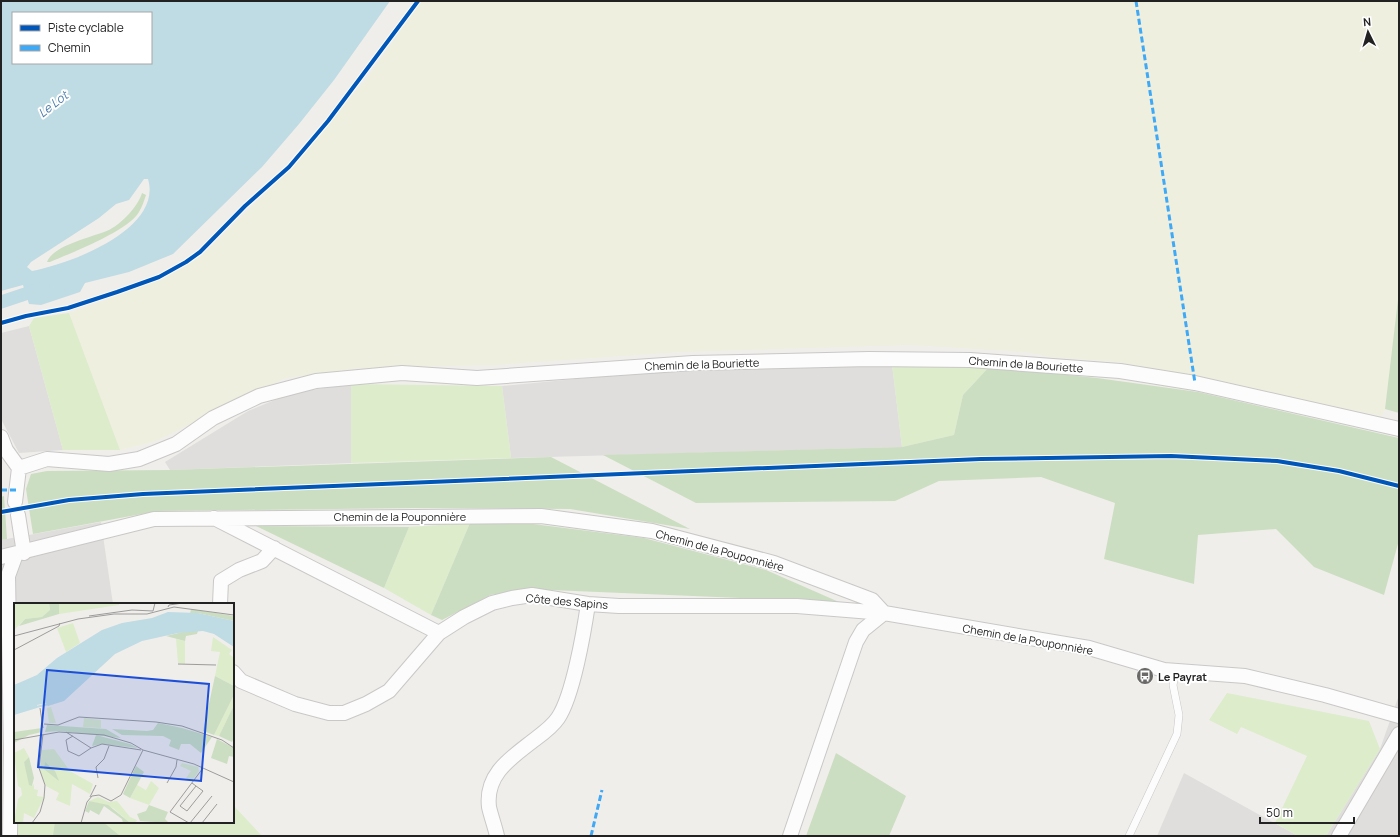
<svg xmlns="http://www.w3.org/2000/svg" width="1400" height="837" font-family="Manrope,sans-serif">
<rect width="100%" height="100%" fill="#f0eeeb"/>
<path fill="#dfdedc" d="M29,326L63,450L19,453L1,419V333Z
M892,364L902,447L511,458L502,386L658,371Z
M351,384V463L170,470L165,462L248,411L292,393Z
M101,522L113,604H15V836H1V540Z
M1399,695V836H1326L1380,749Z
M1184,773L1298,836H1157Z"/>
<path fill="#efefdf" d="M421,1H1399V291L1385,409L1382,416L1117,362L1051,357L1025,352L910,345L680,352L495,365L359,368L286,378L156,441L120,450L69,313L163,279L201,256L277,182L368,77Z"/>
<path fill="#ddeccb" d="M69,313L120,450H63L29,326L34,318Z
M892,364L989,367L963,395L954,435L902,447Z
M351,384L502,386L511,458L351,463Z
M470,523L431,615L384,588L409,527Z
M1227,693L1369,721L1380,749L1326,836H1298L1275,823L1307,756L1241,727L1237,734L1209,720Z
M233,805L262,836H15L16,822H233Z"/>
<path fill="#cbdec1" d="M142,193L146,195C144,201 142,207 139,212C128,231 71,253 50,262H47C53,246 88,238 104,232C118,228 138,207 142,193Z
M1399,291V413L1385,409Z
M989,367L1097,378L1198,392L1399,438V540L1384,595L1314,567L1276,529L1198,535L1194,584L1104,559L1115,503L1041,477L939,481L895,501L696,503L603,455L902,447L954,435L963,395Z
M551,457L690,529L570,509L416,508L158,511L33,534L26,489L31,474L47,471L170,470Z
M4,496L7,539L1,540V497Z
M470,523L533,524L644,538L766,570L839,602L527,589L490,595L442,620L431,615Z
M256,526L409,527L384,588Z
M836,753L906,796L889,836H806Z
M55,822H103L120,836H53Z"/>
<path fill="#bfdbe3" fill-rule="evenodd" d="M1,1H390L334,80L299,124L262,167L173,254L129,272L85,283L80,292L41,305L29,304L23,285L1,291ZM13,13H151V63H13ZM144,179H148C163,230 69,264 32,271L27,267L31,262L99,218L116,204L129,200Z"/>
<g fill="none" stroke-linecap="round" stroke-linejoin="round">
<path stroke="#bfdbe3" stroke-width="13" d="M1,302L43,288"/>
<g stroke="#c9c8c7" stroke-width="8">
<path id="lane" d="M1129,836L1177,734L1179,715L1173,685L1176,671"/>
</g>
<g stroke="#c9c8c7" stroke-width="16">
<path id="street" d="M1,437L6,450L19,468L15,502
M19,468L47,459L109,464L139,459L176,444L213,418L259,396L316,381L402,373L477,378L693,363L869,359L970,360L1120,371L1195,383L1399,429
M18,515L24,553
M214,518L439,633L464,617L492,603L512,598L532,595L588,604L619,606H797L884,613L1089,648L1164,670L1245,676L1325,695L1399,716
M1,557L154,519L541,516L652,531L774,563L872,600L884,613
M220,604L221,581L239,570L262,561L274,548
M233,672L241,681L295,704L329,713H344L366,704L389,691L439,633
M10,836L11,749L8,576L16,554
M497,836C495,827 491,816 489,807C485,774 511,758 534,740C542,734 552,727 558,718C573,696 584,631 588,604
M790,836L856,642L863,630L884,613
M1339,836L1399,734"/>
</g>
<use href="#lane" stroke="#fdfcfc" stroke-width="7"/>
<use href="#street" stroke="#fdfcfc" stroke-width="14"/>
<path stroke="#3fa9f5" stroke-width="3" stroke-dasharray="6 3" stroke-linecap="butt" d="M1136,1L1195,383
M1,490H16
M591,836L602,790"/>
<g stroke="#fff" stroke-width="6">
<path id="cycleway" d="M1,323L26,316L68,308L117,292L159,277L186,262L200,252L245,206L289,167L328,121L418,1
M1,512L69,500L143,494L981,459L1171,456L1277,461L1339,471L1399,486"/>
</g>
<use href="#cycleway" stroke="#0057b8" stroke-width="4"/>
</g>
<defs>
<g id="bus-disc" transform="scale(0.9)"><circle r="9.5" fill="#6a6968" stroke="#fff"/><path d="M-5-6H5V4H4V6H2V4H-2V6H-4V4H-5ZM-3.5-4V0h7V-4ZM-3.5 1.2v1.5H-2V1.2ZM2 1.2v1.5H3.5V1.2Z" fill="#fff"/></g>
</defs>
<g fill-rule="evenodd">
<use href="#bus-disc" x="1145" y="676"/>
</g>
<g text-anchor="middle" dominant-baseline="central" stroke-width="4" stroke-linejoin="round" paint-order="stroke">
<g font-size="11" fill="#222" stroke="#fff">
<text transform="translate(702 364) rotate(-2)">Chemin de la Bouriette</text>
<text transform="translate(1026 364) rotate(4)">Chemin de la Bouriette</text>
<text x="400" y="516">Chemin de la Pouponnière</text>
<text transform="translate(720 550) rotate(15)">Chemin de la Pouponnière</text>
<text transform="translate(567 601) rotate(5)">Côte des Sapins</text>
<text transform="translate(1028 639) rotate(10)">Chemin de la Pouponnière</text>
</g>
<g font-size="11" font-weight="bold" fill="#222" stroke="#fff" text-anchor="start">
<text x="1158" y="676">Le Payrat</text>
</g>
<g font-size="12" font-style="italic" fill="#4a7aab" stroke="#fff">
<text transform="translate(53 104) rotate(-38)">Le Lot</text>
</g>
</g>
<g transform="translate(14 603)">
<rect width="220" height="220" fill="#f0eeeb"/>
<path d="M0,0H35L36,7L28,14L11,16L0,27ZM45,0H105V2L45,11ZM59,20L66,40L52,49L43,25ZM199,34L218,47L215,51L220,55V83L201,73L206,49L197,48ZM162,36L171,38V61L164,60ZM220,92V102L205,133L200,132ZM37,104L42,120H35L33,105ZM70,115L87,117V125L69,124ZM10,145L15,154L10,159L18,183L20,181V186L24,187L23,193L30,194L20,215L10,210L9,220H0L4,196L8,192L7,185L4,183L0,150ZM40,146L56,168L79,181L76,191L58,181L56,203L42,197L45,190L32,183L26,168L28,147ZM168,160L184,164L185,168L177,179L172,175L177,168L166,163ZM137,178L145,185L135,202L116,195L123,182L132,187ZM84,194L95,199L103,198L116,214L123,217L122,219H115L99,205L75,198Z" fill="#ddeccb"/>
<path d="M35,0H45V11L5,23L11,16L28,14L36,7ZM177,6L220,13V18L184,10L176,11ZM173,28H184L183,31L172,33L171,38L152,33ZM201,73L220,83V92L200,132L189,128ZM220,102V135L218,139L205,133ZM144,120L168,125L198,134L187,150L176,141H167L165,147L155,143L157,137L149,133L108,132L98,126L133,128L139,127ZM33,122L92,126L107,135L46,128L31,129ZM28,125V129L15,132L0,140V129ZM82,132L116,141L124,145L88,141L78,143ZM203,136L220,145V154L215,153L213,161L197,155ZM15,154L20,175L18,183L15,182L10,159ZM31,159L41,168L45,178L30,166ZM122,163L130,169L116,195L109,191ZM75,198L94,202L115,219H122L109,220L108,216L90,203L85,212L76,207L75,210L71,208ZM135,202L154,209L151,216L155,220L126,218L123,211L132,208Z" fill="#cbdec1"/>
<path d="M154,9L184,10L220,18V44L200,31L189,28L164,30L128,38L101,51L50,98L34,103L32,100L23,102V105L0,112V82L23,72L43,55L88,27L108,20L138,15Z" fill="#bfdbe3"/>
<path fill="none" stroke="#bfdbe3" stroke-width="2" d="M22,104L35,101"/>
<path fill="none" stroke="#9e9c9b" stroke-width="1" d="M154,4L155,2L169,0M75,13L118,7L139,8L141,0M0,33L64,16L100,11H133L160,4L220,12M0,47L45,23L46,20M164,61L202,62M26,105L29,125M30,121L44,122L65,114L142,119L168,123L208,137L220,145M52,129L77,145L88,141L127,147M59,133L52,137L54,148L65,153L77,145M0,137L45,129L90,132L117,140L129,147L180,161L220,179M84,175L82,164L90,156L95,143M153,180L162,164L163,157M178,180L182,183L189,188L173,208L166,203L182,183M76,194L82,182M18,220L26,209L30,195L31,182L25,165L29,131M67,220L73,199L78,193L85,192L97,198L107,192L129,147M175,220L156,209L189,165M176,220L198,193M188,220L203,201"/>
<path fill="#1d4ed8" fill-opacity="0.15" stroke="#1d4ed8" stroke-width="2" d="M33,67L195,81L187,178L24,164Z"/>
<rect width="220" height="220" fill="none" stroke="#222" stroke-width="2"/>
</g>
<rect width="1400" height="837" fill="none" stroke="#222222" stroke-width="4"/>
<rect x="12" y="12" width="140" height="52" fill="#ffffff" stroke="#a7a7a7"/>
<rect x="20" y="25" width="20" height="6" fill="#0057b8" stroke="#a7a7a7"/>
<text x="48" y="32" font-size="12" fill="#222222">Piste cyclable</text>
<rect x="20" y="45" width="20" height="6" fill="#3fa9f5" stroke="#a7a7a7"/>
<text x="48" y="52" font-size="12" fill="#222222">Chemin</text>
<g transform="translate(1368 32) rotate(355)" stroke="#ffffff" stroke-width="3" paint-order="stroke">
<path d="M0-3L7 15L0 10L-7 15Z" fill="#222222"/>
<text y="-6" font-size="11" font-weight="bold" text-anchor="middle" fill="#222222">N</text>
</g>
<path d="M1260 817v6h94v-6" fill="none" stroke="#222222" stroke-width="2"/>
<text x="1266" y="817" font-size="12" fill="#222222" stroke="#ffffff" stroke-width="3" paint-order="stroke">50 m</text>
</svg>
